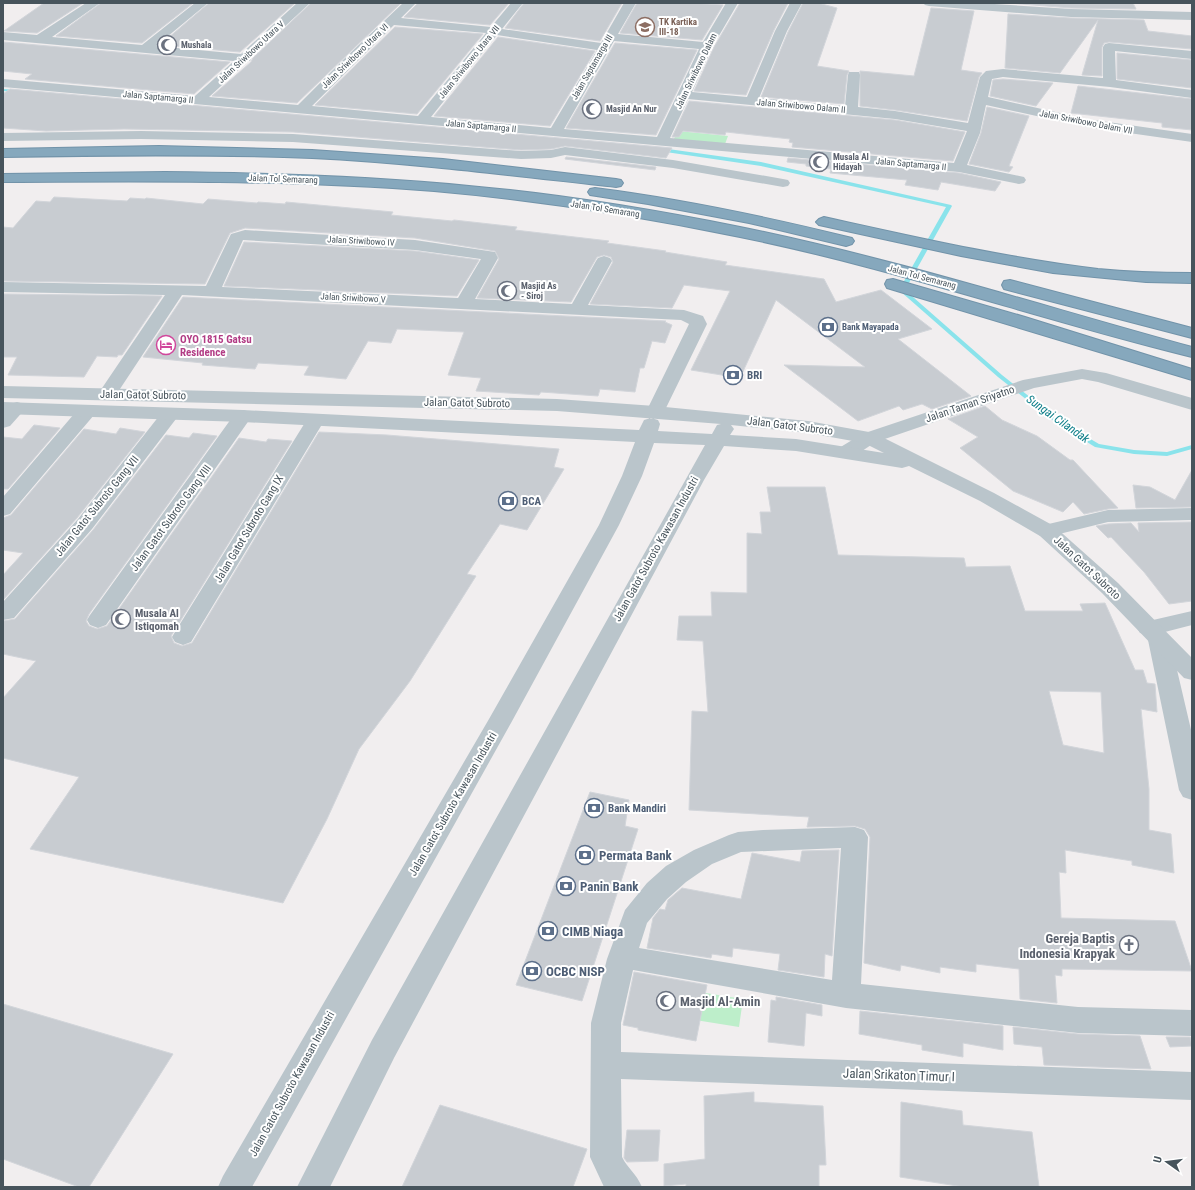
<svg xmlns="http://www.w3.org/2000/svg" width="1195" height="1190" font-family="'Roboto Condensed',sans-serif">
<rect width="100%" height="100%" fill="#f1eeef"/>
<path fill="#bdeeca" d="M678,131L728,136L725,144L674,139Z
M693,991L743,999L739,1027L689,1019Z"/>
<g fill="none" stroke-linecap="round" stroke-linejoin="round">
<path fill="#8ae3eb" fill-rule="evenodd" d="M3,89L18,90L20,91L18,92L3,91Z
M661,148L761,162L951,205L952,206L905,290L1002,375L1060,421L1099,444L1134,450L1167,452L1192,445V449L1167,456L1134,454L1095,447L1056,423L998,377L900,291L899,290L946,207L761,166L659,151V149Z"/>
</g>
<path fill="#c8ccd1" stroke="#d2d5da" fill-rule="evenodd" d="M44,3H83L37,33L4,31Z
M101,3H193L142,43L56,36Z
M209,3H295L240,52L160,45Z
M311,3H401L297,103L212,96L251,62L253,58Z
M418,3H509L490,25L404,17Z
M524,3H622L600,41L505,28Z
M637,3H692L723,5L702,40L620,33Z
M740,3H788L774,30L746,95L694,91L714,47Z
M803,3H818L837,8L817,66L849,71L847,75L844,104L761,97L788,32Z
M1009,3H1133L1136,9L1071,8Z
M931,8L974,11L961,70L982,73L979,77L967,121L895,110L860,106V71L914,76Z
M1008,14L1071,18L1144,20L1148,31L1192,36V49L1109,42L1104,43L1102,47V76L1082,75L1098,20L1060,73L1005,68Z
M395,27L483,34L417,114L315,105Z
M498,37L595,51L550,126L434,116Z
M3,42L230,62L194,94L25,79L32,74L3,71Z
M615,43L697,50L656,135L566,128Z
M1117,53L1192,60V88L1117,79Z
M1003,79L1053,83L1036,106L990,96L993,80Z
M1078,86L1192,99V130L1162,127V123L1071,113Z
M10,89L672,148L666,158L565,146L551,149L521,150L293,132L124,129L46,131L3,128V94Z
M689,101L895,120L965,132L953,161L792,147L793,143L789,142L790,139L726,132L725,135L683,131L679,137H672Z
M987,107L1029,116L1009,166L1013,167L1009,172L969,164L981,133Z
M566,157L656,167L655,170L565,159Z
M788,158L959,173L1001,182L995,191L941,182L938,190L905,185L907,180L830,173L831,169L806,166V164L787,162Z
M54,197L127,201L130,198L145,199L146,198L203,204L208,199L257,203L258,202L285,204L286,202L393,212L391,215L452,221L454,220L517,227L515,230L609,241L607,243L666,251L665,252L727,262L725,265L824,279L836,302L881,290L932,329L898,339L971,396L932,409L922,404L903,410L899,406L858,421L784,365L865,367L776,300L740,378L691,370L730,291L684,285L672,308L590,304L613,262L611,257L604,255L597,257L571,302L477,298L499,259L495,251L415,238L245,228L230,233L205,284L3,281V227L13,228L36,201L50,202Z
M244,242L415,251L479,260L457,296L224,286Z
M3,294L162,296L122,355H118L117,357L97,356L84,377L8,375L17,357H3Z
M183,297L666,321L665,322L672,325L665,343L652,341L644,368H640L635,392L600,389L598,396L541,392L539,395L508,393L476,391L481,378L448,375L464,332L397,329L391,343L368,341L346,379L304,375L309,366L258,363L255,369L202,365L203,363L143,357Z
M985,406L1002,420L1037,436L1070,460H1073L1118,508L1108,509L1084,514L1073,502L1063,512L1013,491L960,448L978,437L948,419Z
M34,425L60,428L8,489H3V437L22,439Z
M120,428L145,432L77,518L3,600V575L23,553L3,550V518L11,515L84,429L116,434Z
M319,432L387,435L559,449L554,467L564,469L527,530L500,524L467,574L476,576L410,681L359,749L327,819L283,903L30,849L79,777L3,758V698L36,661L3,654V621L15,619L93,530L166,435L189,438L193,433L217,436L89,614L86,621L89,626L97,629L107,626L239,438L266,442L268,439L292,441L171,636L174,643L182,646L192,643Z
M1192,470V507L1136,508L1133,485L1150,487L1175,500Z
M767,487H825L838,555L964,558L966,567L1010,566L1025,611H1083L1080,604L1105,603L1135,670H1143L1147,683L1155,684L1157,712L1141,709L1149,789V830L1171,834L1174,873L1132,865V861L1065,850L1066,873L1059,872L1061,918L1175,921L1192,971L1062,969V976L1055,975L1057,1003L1020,999L1019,969L976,964V972L940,967V973L901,965L900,971L864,963L870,837L865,829L855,826L807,827L809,817L689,810L692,711L708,712L703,641L677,640L679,616H712L711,592L747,593V533L762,534L760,512H771ZM1049,691L1101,692L1104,753L1063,745Z
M1192,522V601L1169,604L1144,572L1111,537L1108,538L1096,526L1108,524L1131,523L1139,532L1138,523Z
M590,792L629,800L625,826L638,829L582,1001L516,985Z
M839,850L832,956L825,954L824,977L778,970L780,954L733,948L732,957L712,954L711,958L647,948L653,918L660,909L665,910L668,900L682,888L741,899L752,853L800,862L802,851Z
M634,972L707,985L696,1041L638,1030V1028L623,1025Z
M776,997L822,1005V1016L806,1013L804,1046L768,1042L771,1000L776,1001Z
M3,1004L173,1054L89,1187H79L3,1159Z
M860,1011L1003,1026V1050L963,1043V1057L922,1050V1045L859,1034Z
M1013,1027L1078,1034L1140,1036L1151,1069L1044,1065L1042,1047L1014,1044Z
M1166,1037H1190L1192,1046L1170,1047Z
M754,1092V1102L823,1106L826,1165H819V1187H686V1184L664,1186V1164L705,1159L704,1096Z
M901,1102L962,1111L963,1125L1032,1132L1039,1187H964L900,1177Z
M440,1105L587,1149L573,1187H402Z
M627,1130H660L658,1161L627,1162L624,1158Z"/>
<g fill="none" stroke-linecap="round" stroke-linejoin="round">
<g stroke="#7293a9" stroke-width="2">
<path id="motorway" d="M159,146L312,150L443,159L616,179L621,180L623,183L621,186L616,187C515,176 414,163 312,158C209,154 106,155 3,157V149Z
M165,172C266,173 368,176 469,186C560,194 650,209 740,227C893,258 1042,306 1192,347V357C1041,320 893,268 740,237C639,216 537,200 434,191C291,180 147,181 3,182V174Z
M595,188C682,199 767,217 852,238L854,241L852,244L846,246L749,223L648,204L590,195L588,192L590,189Z
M824,217C915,237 1006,258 1098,269C1129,272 1161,273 1192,273V283L1146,282L1053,273L961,256L819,225L816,222L819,219Z
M893,279L1025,317L1192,369V380L887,288L885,284L887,280Z
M1010,280L1192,328V338L1004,289L1002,285L1004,281Z"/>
</g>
<path fill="#bac5cb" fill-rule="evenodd" d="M86,3H100L52,37L142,45L195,3H208L156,46L241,54L297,3H310L252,57L250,61H248L209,97L298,105L345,58L403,3H416L401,18L491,27L511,3H523L502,29L601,43L624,3H636L618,34L703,42L726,3H738L713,46L692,92L747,97L775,31L790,3H802L787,31L759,98L845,106L848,75L849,72H859L860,75L858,107L895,111L968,123L980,77L986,71L1003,69L1103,78V47L1105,44L1109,43L1192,51V59L1115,51L1116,80L1192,90V98L1110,87L1003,77L992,79L988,97L1087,119L1192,134V142L1087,127L986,105L980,133L967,165L1024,177L1026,180L1024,183L1019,184L959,172L3,87V79L195,96L234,61L3,40V32L37,35ZM394,25L486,33L418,116L312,106ZM497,35L597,50L551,128L431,117ZM614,41L699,49L657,137L564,129ZM688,99L895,119L967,131L954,163L670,138Z
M923,3H979L1071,9L1192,12V20L1071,17L929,6L925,5Z
M141,131L293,134L521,151L551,150L565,147L673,160L783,179L788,180L790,183L788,186L783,187L673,168L565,155L551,158L521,159L293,142L141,139L3,141V133Z
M245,230L415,240L495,252L498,258L475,299L572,304L596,261L598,258L604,256L610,258L612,261L588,305L684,310L703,316L707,324L664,412L662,416L655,418L648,416L646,412L689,324L681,320L182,295L114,398L107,400L100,398L98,394L165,295L3,292V282L206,286L231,234ZM243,240L415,250L481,259L458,298L222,287Z
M1082,369L1106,373L1192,398V410L1098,382L1082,379L1034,388L876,442C864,449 853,460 839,456L836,452L839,448L862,434L1023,380Z
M17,402L24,404L26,408L10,426L3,428V411L10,404Z
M87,405L94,407L96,411L94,415L10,514L3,516V497L80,407Z
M170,409L177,411L179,415L92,529L14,618L3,620V602L78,519L163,411Z
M243,410L250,412L252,416L106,625L98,628L90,625L87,620L90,615L236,412Z
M315,415L322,417L324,421L191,642L183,645L175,642L172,637L175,632L306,421L308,417Z
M1192,508V520L1108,522L1047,537L1040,536L1037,531L1040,526L1108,510Z
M1192,611V625L1161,633L1167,635L1170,640L1192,734V800L1183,797L1179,790L1148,640L1151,635L1140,633L1137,628L1140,623Z
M855,827L864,830L868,837L861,984L1078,1007L1192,1010V1036L1078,1033L846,1008L633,970L621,1023V1052L1192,1072V1100L621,1079L622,1157C628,1169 636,1173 642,1187H604L590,1157L591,1023L607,959L625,910L647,883L666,866L694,850L729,835L738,832L763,830ZM841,848L832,980L639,948L647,923L667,899L686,882L712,864L741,852Z"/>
<path fill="#bac5cb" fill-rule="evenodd" d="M3,386L557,399L655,406L808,421L869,432L876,434L994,493L1054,526L1118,583L1192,658V680L1184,678L1102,593L1040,536L980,501L909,466L902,468L796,451L724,446L704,480L394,1058L330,1187H297L372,1040L705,445L654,443L642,476L619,525L511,723L252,1187H218L223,1176L489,719L599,525L622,476L635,442L243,422L3,414V402L243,410L639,430L644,420L651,418L658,420L660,424L658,431L712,434L717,425L721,424L557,411L3,398ZM731,425L808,433L864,443L884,453L796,439L730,435L734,429Z"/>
<use href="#motorway" fill="#86a8bd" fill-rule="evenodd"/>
</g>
<defs>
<g id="school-ring" transform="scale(1)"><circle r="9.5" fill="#fff" stroke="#8d6e63" stroke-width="1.5"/><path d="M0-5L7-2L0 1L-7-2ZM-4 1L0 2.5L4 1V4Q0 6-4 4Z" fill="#8d6e63"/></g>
<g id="mosque-ring" transform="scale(1)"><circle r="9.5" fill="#fff" stroke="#6b7280" stroke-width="1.5"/><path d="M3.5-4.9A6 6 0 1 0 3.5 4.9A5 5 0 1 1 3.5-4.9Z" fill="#6b7280"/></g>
<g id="bank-ring" transform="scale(1)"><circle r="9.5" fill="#fff" stroke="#5c6f8a" stroke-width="1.5"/><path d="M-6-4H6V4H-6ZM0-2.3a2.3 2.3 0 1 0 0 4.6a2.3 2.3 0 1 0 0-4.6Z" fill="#5c6f8a"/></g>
<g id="hotel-ring" transform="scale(1)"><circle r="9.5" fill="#fff" stroke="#d1479c" stroke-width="1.5"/><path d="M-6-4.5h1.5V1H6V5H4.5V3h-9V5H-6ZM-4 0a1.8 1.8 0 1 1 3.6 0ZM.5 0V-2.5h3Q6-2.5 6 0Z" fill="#d1479c"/></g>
<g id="church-ring" transform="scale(1)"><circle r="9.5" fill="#fff" stroke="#6b7280" stroke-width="1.5"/><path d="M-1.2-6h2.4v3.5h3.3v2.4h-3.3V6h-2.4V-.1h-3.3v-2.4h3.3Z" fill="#6b7280"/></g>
</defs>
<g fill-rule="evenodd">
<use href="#school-ring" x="645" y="27"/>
<use href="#mosque-ring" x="167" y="45"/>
<use href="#mosque-ring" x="592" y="109"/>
<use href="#mosque-ring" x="819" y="162"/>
<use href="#mosque-ring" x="507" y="291"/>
<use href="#bank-ring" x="828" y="327"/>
<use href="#hotel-ring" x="166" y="345"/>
<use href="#bank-ring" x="733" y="375"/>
<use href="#bank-ring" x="508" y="501"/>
<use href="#mosque-ring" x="121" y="619"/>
<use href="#bank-ring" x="594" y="808"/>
<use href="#bank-ring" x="585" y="855"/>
<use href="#bank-ring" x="566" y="886"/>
<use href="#bank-ring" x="548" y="931"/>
<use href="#church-ring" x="1129" y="945"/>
<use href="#bank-ring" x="532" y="971"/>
<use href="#mosque-ring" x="666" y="1001"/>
</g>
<g text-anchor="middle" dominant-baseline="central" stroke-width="4" stroke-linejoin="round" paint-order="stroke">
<g font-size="9" font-weight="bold" fill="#785e54" stroke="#fff" text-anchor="start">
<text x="659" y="22">TK Kartika<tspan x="659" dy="10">III-18</tspan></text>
</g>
<g font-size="9" font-weight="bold" fill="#5b616d" stroke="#fff" text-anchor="start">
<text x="181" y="45">Mushala</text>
<text x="606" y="109">Masjid An Nur</text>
<text x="833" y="157">Musala Al<tspan x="833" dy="10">Hidayah</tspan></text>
<text x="521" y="286">Masjid As<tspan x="521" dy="10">- Siroj</tspan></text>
</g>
<g font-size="9" fill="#47545c" stroke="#fff">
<text transform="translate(251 52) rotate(-43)">Jalan Sriwibowo Utara V</text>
<text transform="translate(355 56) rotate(-44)">Jalan Sriwibowo Utara VI</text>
<text transform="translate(469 62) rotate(-51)">Jalan Sriwibowo Utara VII</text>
<text transform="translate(592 67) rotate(-60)">Jalan Saptamarga III</text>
<text transform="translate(696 71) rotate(-64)">Jalan Sriwibowo Dalam</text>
<text transform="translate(158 97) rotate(5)">Jalan Saptamarga II</text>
<text transform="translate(801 106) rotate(5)">Jalan Sriwibowo Dalam II</text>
<text transform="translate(1086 122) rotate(11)">Jalan Sriwibowo Dalam VII</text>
<text transform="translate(481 126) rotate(5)">Jalan Saptamarga II</text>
<text transform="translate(911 164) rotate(5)">Jalan Saptamarga II</text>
<text transform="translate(283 179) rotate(2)">Jalan Tol Semarang</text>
<text transform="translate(605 209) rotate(9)">Jalan Tol Semarang</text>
<text transform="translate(361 241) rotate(3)">Jalan Sriwibowo IV</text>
<text transform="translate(922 277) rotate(15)">Jalan Tol Semarang</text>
<text transform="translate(353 298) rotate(3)">Jalan Sriwibowo V</text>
</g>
<g font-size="9" font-weight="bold" fill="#4e5e75" stroke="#fff" text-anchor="start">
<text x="842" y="327">Bank Mayapada</text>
</g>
<g font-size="11" font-weight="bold" fill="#b23c85" stroke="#fff" text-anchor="start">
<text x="180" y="339">OYO 1815 Gatsu<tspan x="180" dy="13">Residence</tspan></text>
</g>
<g font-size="11" font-weight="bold" fill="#4e5e75" stroke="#fff" text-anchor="start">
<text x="747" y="375">BRI</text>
<text x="522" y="501">BCA</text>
<text x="608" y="808">Bank Mandiri</text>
</g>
<g font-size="11" fill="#47545c" stroke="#fff">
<text transform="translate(143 395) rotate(1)">Jalan Gatot Subroto</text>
<text transform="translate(467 403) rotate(1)">Jalan Gatot Subroto</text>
<text transform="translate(970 404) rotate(-19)">Jalan Taman Sriyatno</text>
<text transform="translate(790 426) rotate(7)">Jalan Gatot Subroto</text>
<text transform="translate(97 506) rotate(-51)">Jalan Gatot Subroto Gang VII</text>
<text transform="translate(171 518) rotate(-54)">Jalan Gatot Subroto Gang VIII</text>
<text transform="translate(249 529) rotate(-59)">Jalan Gatot Subroto Gang IX</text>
<text transform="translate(656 549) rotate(-61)">Jalan Gatot Subroto Kawasan Industri</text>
<text transform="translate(1087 568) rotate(43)">Jalan Gatot Subroto</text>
<text transform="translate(453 804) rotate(-60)">Jalan Gatot Subroto Kawasan Industri</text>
<text transform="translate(292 1084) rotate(-61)">Jalan Gatot Subroto Kawasan Industri</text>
</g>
<g font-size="11" font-weight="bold" fill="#5b616d" stroke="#fff" text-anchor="start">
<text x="135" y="613">Musala Al<tspan x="135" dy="13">Istiqomah</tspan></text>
</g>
<g font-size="12" font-style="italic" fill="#0f7f8a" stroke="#fff">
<text transform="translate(1058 419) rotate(35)">Sungai Cilandak</text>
</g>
<g font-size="13" font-weight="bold" fill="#4e5e75" stroke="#fff" text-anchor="start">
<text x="599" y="855">Permata Bank</text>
<text x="580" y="886">Panin Bank</text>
<text x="562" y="931">CIMB Niaga</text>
<text x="546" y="971">OCBC NISP</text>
</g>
<g font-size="13" font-weight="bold" fill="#5b616d" stroke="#fff" text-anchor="end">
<text x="1115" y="938">Gereja Baptis<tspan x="1115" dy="15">Indonesia Krapyak</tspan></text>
<text x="680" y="1001" text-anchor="start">Masjid Al-Amin</text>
</g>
<g font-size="13" fill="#47545c" stroke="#fff">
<text transform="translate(899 1075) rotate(2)">Jalan Srikaton Timur I</text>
</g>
</g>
<rect width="1195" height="1190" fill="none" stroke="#47545c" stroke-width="8"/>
<g transform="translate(1167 1162) rotate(284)" stroke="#ffffff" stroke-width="3" paint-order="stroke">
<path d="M0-3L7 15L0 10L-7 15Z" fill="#47545c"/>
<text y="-6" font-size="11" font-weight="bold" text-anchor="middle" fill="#47545c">U</text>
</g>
</svg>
